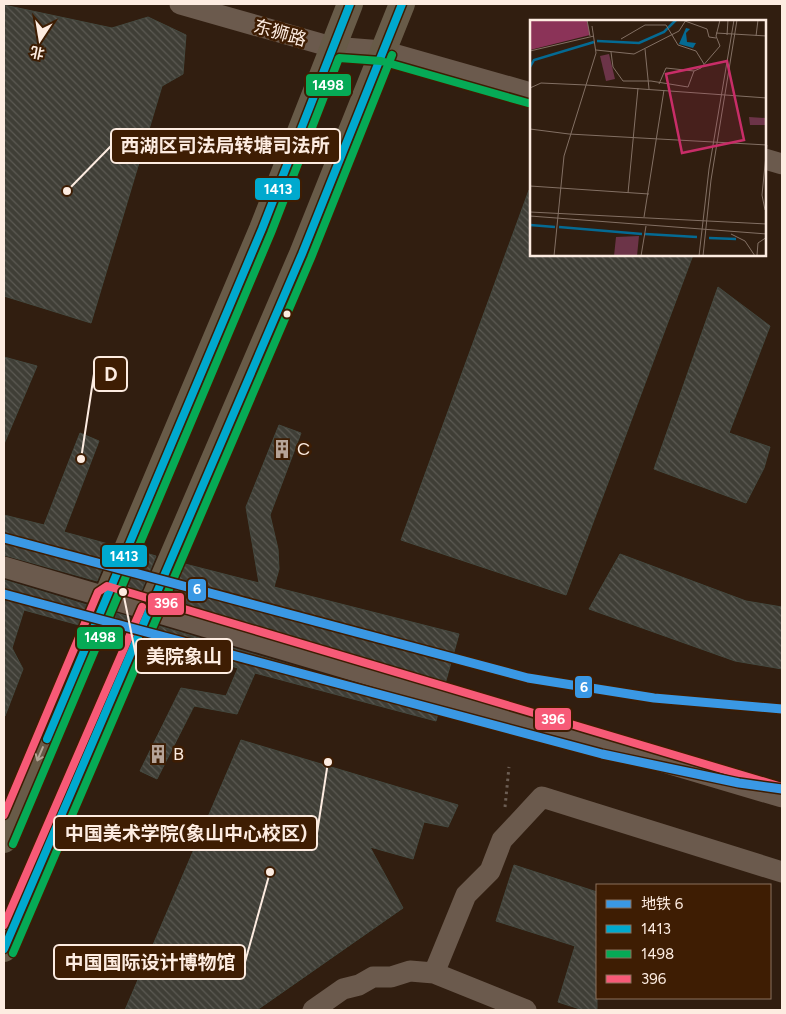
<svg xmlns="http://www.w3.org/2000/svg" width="786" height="1014" font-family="Figtree,'Noto Sans SC',sans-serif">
<defs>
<pattern id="building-back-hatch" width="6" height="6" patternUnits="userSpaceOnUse" patternTransform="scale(1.25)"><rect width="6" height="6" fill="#3f3e36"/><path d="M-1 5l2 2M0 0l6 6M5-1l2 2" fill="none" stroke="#5c5a53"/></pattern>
</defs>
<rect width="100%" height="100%" fill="#311e10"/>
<path fill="url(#building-back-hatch)" stroke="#444940" d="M4,5L112,28L148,17L186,35L183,74L162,86L91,323L4,296Z
M529,190L531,191V255H693L566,595L401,540Z
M718,287L770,326L729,433L770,447L764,468L746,503L654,469Z
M4,357L37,366L4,444Z
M279,425L301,433L270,515L278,549L279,569L274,587L459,634L445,684L169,603L185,564L259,583L246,507Z
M80,433L99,441L64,532L112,545L97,581L4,555V515L44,525Z
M142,552L156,556L140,594L126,590Z
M620,554L746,601L782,607V669L735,661L589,609Z
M4,580L87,605L79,625L24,610L12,648L23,669L5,716Z
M116,613L130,617L122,636L108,633Z
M159,626L439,709L436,721L255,673L237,714L194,706L157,779L140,771L181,688L226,696L238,668L151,644Z
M241,740L458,805L448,827L424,822L413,859L370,847L403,908L257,1010H125Z
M514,865L597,892V1010H583L558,1002L575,946L496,921Z"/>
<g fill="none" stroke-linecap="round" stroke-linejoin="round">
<path stroke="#6c5e54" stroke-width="3" stroke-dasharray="2.5 4" stroke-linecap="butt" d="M505,807L509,767"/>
<path stroke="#6b5a4d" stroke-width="21" d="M180,4L332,47L383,51L531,93
M765,159L782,164
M4,567L782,797
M434,973L526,1010
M313,1010L343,989L359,985L373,977H391L410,971L434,973L466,895L490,871L502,840L542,797L782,872"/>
<path stroke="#685b48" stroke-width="26" d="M4,840L262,229L350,4
M4,949L302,254L402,4"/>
<g stroke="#3e1d03" stroke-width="11">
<path id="bus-1" d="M47,739L262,229L350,4
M4,949L302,254L402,4"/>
</g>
<g stroke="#3e1d03" stroke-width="11">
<path id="bus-2" d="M13,844L271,233L339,58L381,61L528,103
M13,953L311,258L392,55"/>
</g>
<g stroke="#3e1d03" stroke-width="11">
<path id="bus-3" d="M4,815L98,592L107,586L782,787
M4,925L142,607"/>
</g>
<use href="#bus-1" stroke="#00a9ce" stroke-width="8"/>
<use href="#bus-2" stroke="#06aa56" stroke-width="8"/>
<use href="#bus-3" stroke="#f75a77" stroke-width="8"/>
<g stroke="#3e1d03" stroke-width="12">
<path id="metro-1" d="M4,538L528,678L654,698L782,709
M4,594L602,754L739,783L782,789"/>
</g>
<use href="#metro-1" stroke="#3a98e4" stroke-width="9"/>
</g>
<defs><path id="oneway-shaft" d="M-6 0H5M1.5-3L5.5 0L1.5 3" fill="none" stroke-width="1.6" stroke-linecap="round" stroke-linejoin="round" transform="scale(1.25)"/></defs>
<use stroke="#b2a494" href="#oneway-shaft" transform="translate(40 754) rotate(113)"/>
<defs>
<g id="building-bare" transform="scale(1.5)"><path d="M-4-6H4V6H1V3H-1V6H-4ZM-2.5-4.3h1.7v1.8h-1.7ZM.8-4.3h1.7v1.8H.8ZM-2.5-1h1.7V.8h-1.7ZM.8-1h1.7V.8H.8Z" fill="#b6a498" stroke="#3e1d03" stroke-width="2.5" paint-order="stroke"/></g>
</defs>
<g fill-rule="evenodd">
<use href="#building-bare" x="282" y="449"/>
<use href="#building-bare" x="158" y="754"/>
</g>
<circle fill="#fdece1" stroke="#3e1d03" stroke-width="2" cx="287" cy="314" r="4.5"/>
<g text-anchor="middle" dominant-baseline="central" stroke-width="5" stroke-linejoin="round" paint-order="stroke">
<g font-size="18" fill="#fdece1" stroke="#3e1d03">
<text transform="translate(280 33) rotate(16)">东狮路</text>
</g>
<g font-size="18" fill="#fdece1" stroke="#3e1d03" text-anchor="start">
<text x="297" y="449">C</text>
<text x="173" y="754">B</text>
</g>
</g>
<g transform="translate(530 20)">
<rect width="236" height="236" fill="#311e10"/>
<path d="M79,34L85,59L76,61L70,36Z" fill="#6c3448"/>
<path d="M0,0H57L60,15L0,30Z" fill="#8b3358"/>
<path d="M219,97L236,98L235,105H220ZM109,216L107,236H84L86,217Z" fill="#6c3448"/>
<path d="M156,8L160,9L156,13L157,22L166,23L163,28L149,24Z" fill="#046a93"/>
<path fill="none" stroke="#046a93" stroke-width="2.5" d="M67,21L109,23L134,12L146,0M0,47L4,40L64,22M0,205L25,207M29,207L112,214M115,214L167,217M179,218L206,219"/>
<path fill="none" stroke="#837064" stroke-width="1" d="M57,0L60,16M84,0H116M155,1L177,9L179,17L186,18M136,5L148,25L166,31L174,44M186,13L237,16M197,15L198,0M226,16L228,0M91,19L115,5H136M115,29L119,69M66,30L104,34L149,11L156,0M0,31L64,16M81,32L83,47L93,61H121L158,67L164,51L171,48L190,26L186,16L190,0M129,64L136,48L164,51M0,68L11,63L56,65L237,78M0,109L39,114L237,125M0,166L119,174M98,173L108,68M235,190L232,175L237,125M0,192L237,204M0,196L237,214M114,197L134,70M201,214L215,221L225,236M227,235L228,223L237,217M24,236L34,136L66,33L62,6M111,236L116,206M169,236L179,149L204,0M173,236L181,160L207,0"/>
<path fill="#c82d68" fill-opacity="0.15" stroke="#c82d68" stroke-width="2.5" d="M197,41L214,120L152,133L136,54Z"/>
<rect width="236" height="236" fill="none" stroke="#fdece1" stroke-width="2.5"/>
</g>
<path fill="none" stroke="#fdece1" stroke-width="2" d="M67 191L111 146M81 459L94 374M123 592L136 656M328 762L317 833M270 872L245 962"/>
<g fill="#fdece1" stroke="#3e1d03" stroke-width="2">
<circle cx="67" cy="191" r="5"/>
<circle cx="81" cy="459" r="5"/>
<circle cx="123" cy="592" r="5"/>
<circle cx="328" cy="762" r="5"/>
<circle cx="270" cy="872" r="5"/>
</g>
<g fill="#3e1d03" stroke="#fdece1" stroke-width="2">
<rect x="111" y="129" width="229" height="34" rx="5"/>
<rect x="94" y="357" width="33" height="34" rx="5"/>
<rect x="136" y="639" width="96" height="34" rx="5"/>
<rect x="54" y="816" width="263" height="34" rx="5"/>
<rect x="54" y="945" width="191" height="34" rx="5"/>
</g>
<g font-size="19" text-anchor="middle" font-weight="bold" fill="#fdece1">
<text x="225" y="152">西湖区司法局转塘司法所</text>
<text x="111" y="381">D</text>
<text x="184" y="663">美院象山</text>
<text x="186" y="840">中国美术学院(象山中心校区)</text>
<text x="150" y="969">中国国际设计博物馆</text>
</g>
<g stroke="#3e1d03" stroke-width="2">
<rect x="305" y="73" width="47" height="24" rx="5" fill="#06aa56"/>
<rect x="254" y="177" width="47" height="24" rx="5" fill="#00a9ce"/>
<rect x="101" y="544" width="47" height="24" rx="5" fill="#00a9ce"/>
<rect x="187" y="578" width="20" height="24" rx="5" fill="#3a98e4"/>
<rect x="147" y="592" width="38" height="24" rx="5" fill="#f75a77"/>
<rect x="76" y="626" width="48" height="24" rx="5" fill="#06aa56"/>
<rect x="574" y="675" width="19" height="24" rx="5" fill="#3a98e4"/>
<rect x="534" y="707" width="38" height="24" rx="5" fill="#f75a77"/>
</g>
<g font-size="14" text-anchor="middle" font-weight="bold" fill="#fff">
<text x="328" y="90">1498</text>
<text x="278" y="194">1413</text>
<text x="124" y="561">1413</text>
<text x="197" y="594">6</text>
<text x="166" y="608">396</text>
<text x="100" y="642">1498</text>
<text x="584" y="692">6</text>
<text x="553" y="724">396</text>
</g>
<rect width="786" height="1014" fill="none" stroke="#fdece1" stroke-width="10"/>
<rect x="596" y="884" width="175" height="115" fill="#3e1d03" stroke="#8a705c"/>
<rect x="606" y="900" width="25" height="8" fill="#3a98e4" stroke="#8a705c"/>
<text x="641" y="909" font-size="15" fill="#fdece1">地铁 6</text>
<rect x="606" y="925" width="25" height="8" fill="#00a9ce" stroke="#8a705c"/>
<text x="641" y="934" font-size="15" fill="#fdece1">1413</text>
<rect x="606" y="950" width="25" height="8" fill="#06aa56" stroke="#8a705c"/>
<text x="641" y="959" font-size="15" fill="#fdece1">1498</text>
<rect x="606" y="975" width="25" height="8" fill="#f75a77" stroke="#8a705c"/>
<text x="641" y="984" font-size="15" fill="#fdece1">396</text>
<g transform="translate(40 40) rotate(192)" stroke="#3e1d03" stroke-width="4" paint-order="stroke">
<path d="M0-4L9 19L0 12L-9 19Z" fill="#fdece1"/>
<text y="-8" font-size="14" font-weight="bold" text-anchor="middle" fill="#fdece1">北</text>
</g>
</svg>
